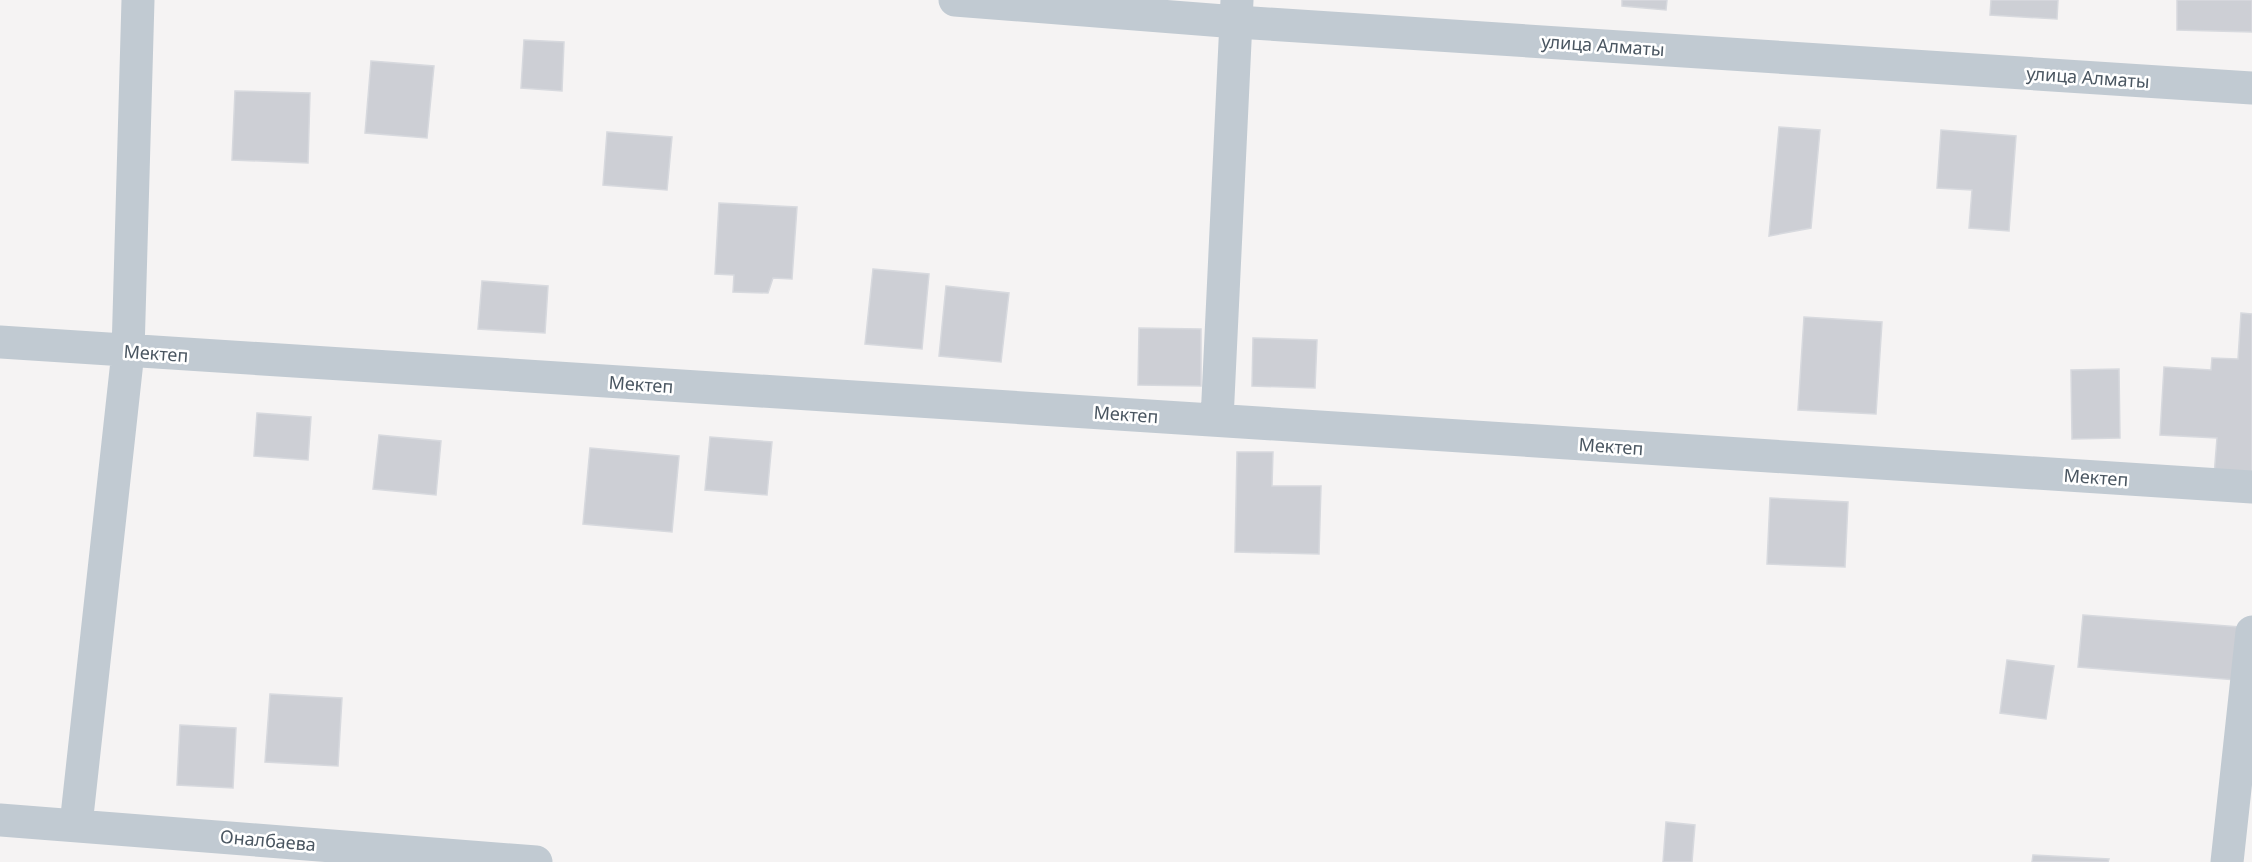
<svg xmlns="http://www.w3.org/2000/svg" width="2252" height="862" font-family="'Noto Sans',sans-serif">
<rect width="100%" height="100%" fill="#f5f3f3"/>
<path fill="#cdcfd5" stroke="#d7d9de" stroke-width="1.5" d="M1622,0H1667L1666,10L1622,6Z
M1991,0H2058L2057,19L1990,15Z
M2177,0H2252V32L2177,30Z
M524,40L564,42L562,91L521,88Z
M371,61L434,66L427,138L365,133Z
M235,91L310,93L308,163L232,160Z
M1779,127L1820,130L1811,228L1769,236Z
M1941,130L2016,136L2009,231L1969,228L1972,190L1937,188Z
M607,132L672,137L667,190L603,185Z
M719,203L797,207L792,279L773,278L768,293L733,292L734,275L715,274Z
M873,269L929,274L922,349L865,344Z
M482,281L548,286L545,333L478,329Z
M946,286L1009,293L1001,362L939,356Z
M2241,313L2252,314V478L2214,476L2217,438L2160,435L2164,367L2211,370L2212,358L2238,359Z
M1804,317L1882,322L1876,414L1798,410Z
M1139,328L1201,329V386L1138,385Z
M1253,338L1317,340L1315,388L1252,386Z
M2119,369L2120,438L2072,439L2071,370Z
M257,413L311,417L308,460L254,456Z
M379,435L441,441L436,495L373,489Z
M710,437L772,442L767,495L705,490Z
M590,448L679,456L672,532L583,524Z
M1237,452H1273L1272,486H1321L1319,554L1235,552Z
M1770,498L1848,502L1845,567L1767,564Z
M2083,615L2240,627L2236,680L2078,667Z
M2007,660L2054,666L2046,719L2000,713Z
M270,694L342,698L338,766L265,762Z
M180,725L236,728L233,788L177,785Z
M1666,822L1695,825L1692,862H1663Z
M2033,855L2109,859L2108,862H2032Z"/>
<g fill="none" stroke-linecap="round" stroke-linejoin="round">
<path stroke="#c1cad2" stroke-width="33" d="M955,0L1237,22L2252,88
M0,342L2252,487
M1217,420L1237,0
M0,820L536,862
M76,825L128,352L138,0
M2227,862L2252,632"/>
</g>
<g text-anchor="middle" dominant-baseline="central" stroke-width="5" stroke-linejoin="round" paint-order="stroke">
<g font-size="18" fill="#4a5661" stroke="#fff">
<text transform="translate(1603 45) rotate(4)">улица Алматы</text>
<text transform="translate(2088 77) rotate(4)">улица Алматы</text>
<text transform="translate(156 353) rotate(4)">Мектеп</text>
<text transform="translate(641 384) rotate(4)">Мектеп</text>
<text transform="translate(1126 414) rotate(4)">Мектеп</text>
<text transform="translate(1611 446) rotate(4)">Мектеп</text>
<text transform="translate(2096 477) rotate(4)">Мектеп</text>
<text transform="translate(268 840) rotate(5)">Оналбаева</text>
</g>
</g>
</svg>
